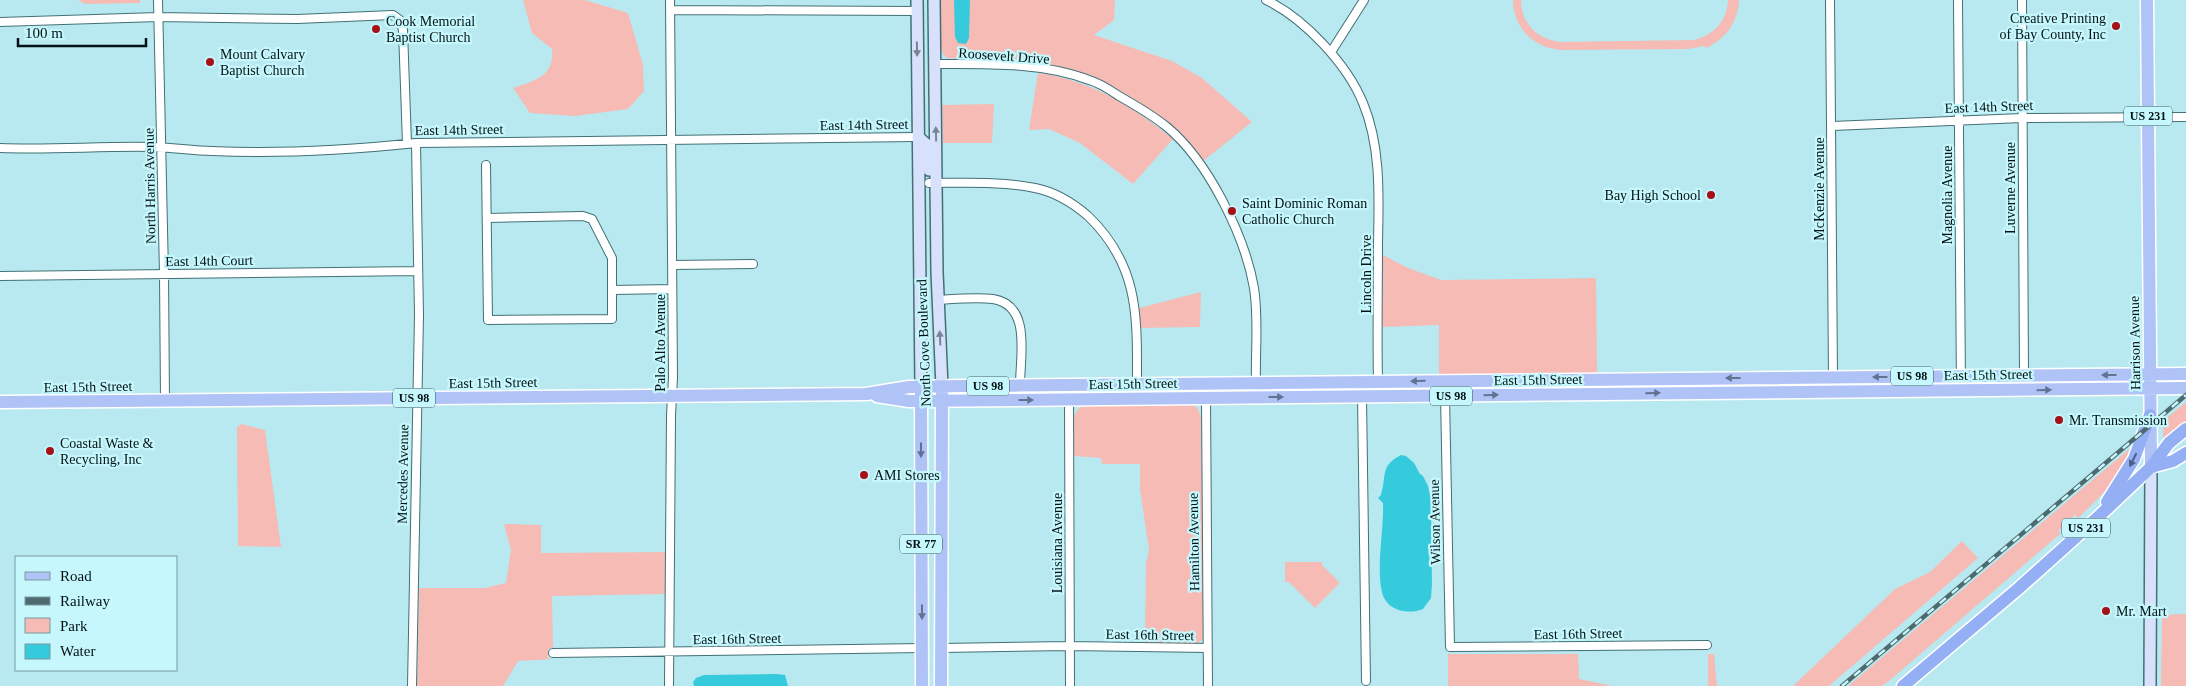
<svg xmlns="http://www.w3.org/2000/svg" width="2186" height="686" font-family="'Times New Roman',serif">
<rect width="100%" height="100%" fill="#b9e9f0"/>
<path fill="#f6bbb4" d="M78,0H140V3L85,4Z
M523,0H585L628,13L643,65L644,91L628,109L575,116L530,113L513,88C534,81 555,76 552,49L532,33Z
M941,0H1115L1114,20L1094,35L1172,61L1202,78L1252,122L1203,161L1169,123L1134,99L1091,75L1038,63L947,58L943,54L941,48Z
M1513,0H1521C1521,24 1538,40 1561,42L1694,40C1714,35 1727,21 1728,0H1739C1738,22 1726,39 1706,48L1704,46L1688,49L1561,50C1534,48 1513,28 1513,0Z
M1038,73C1091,80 1132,106 1173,139L1133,184L1080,143L1049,129L1029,130Z
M994,104L992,143H943L942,105Z
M1383,255L1408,268L1441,280L1596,278L1597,374L1439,375V325L1382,327Z
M1201,292L1200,327L1140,328L1139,308Z
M2186,402V422L2163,440V421Z
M1188,404L1197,407L1201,417L1204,636L1201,641L1195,644H1145L1146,564L1149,550L1140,489V464H1102L1101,458L1074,456C1073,440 1067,411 1085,405Z
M242,424L265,430L281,547L238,546L237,427Z
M2134,445C2123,474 2101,497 2078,518L2075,515L2059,530L2060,534L1889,681L1882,686H1848Z
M504,524L541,525V553L667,552L665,594L552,596L553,648L548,649V658L553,659L518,661L503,686H417L419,588H485L506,583L511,550Z
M1962,541L1978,558L1829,686H1793L1895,589L1930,572Z
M1285,562H1322V565L1340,583L1315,608L1289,582H1285Z
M2186,614V686H2161L2162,615Z
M1448,654H1578L1579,679L1612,686H1448Z
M1708,654H1714L1717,686H1708Z"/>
<path fill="#35cbdc" d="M954,0H970L969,38L966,44L958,43L955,37Z
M1401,455L1406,456L1414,463L1420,474L1423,476L1428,486L1431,500L1432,584L1431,598L1423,609C1409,615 1386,611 1382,592C1376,568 1384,530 1383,503L1378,498L1381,495C1387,474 1380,466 1401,455Z
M776,674L785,675L788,686H694L693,682L696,678L704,675Z"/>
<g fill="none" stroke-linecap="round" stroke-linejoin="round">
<g stroke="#437076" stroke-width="10">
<path id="minor" d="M158,0L164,274L165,401
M1266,0C1304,18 1347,64 1363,103C1381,146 1379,196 1378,242C1378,288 1377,335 1378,382
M1830,0L1833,377
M1958,0L1961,391
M2022,0L2024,375
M670,10L917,11
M0,22L158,17L297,19L393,15L400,20L403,30L407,144
M1331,52L1364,0
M935,64C985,64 1042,62 1089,80C1100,83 1110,90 1119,96C1135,105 1152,115 1167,127C1208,161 1245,236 1254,288C1259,319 1255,352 1256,383
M1832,126L2022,118L2186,117
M0,148C51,150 101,146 151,147C172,147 192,151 212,151C280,154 349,150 416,143L918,137
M486,165L488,320L612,319V290L672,289
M929,183C962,183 1003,181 1035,188C1055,192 1073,203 1088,216C1140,266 1137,318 1137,384
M487,218L583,216L592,219L612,258V290
M672,265L753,264
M0,276L418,271
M938,300C956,299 975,297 993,299C1032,305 1020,357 1020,385
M1445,396L1450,647L1707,645
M1362,397L1366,681
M1206,398L1208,686
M1069,399L1070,686
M942,648L1070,646L1208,648
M553,653L922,648
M412,686L419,315L416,143
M669,686L671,416L673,377L670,0"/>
</g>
<g stroke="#437076" stroke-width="14">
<path id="secondary" d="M917,0L921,387
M934,0L937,272L942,387
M918,137L926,144L929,170
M2150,686L2151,467"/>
</g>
<g stroke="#fff" stroke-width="15">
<path id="primary" d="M2147,0L2151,467
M921,394L922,686
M877,396L909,401L2186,388
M0,402L866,394L909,387L963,386L2186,374
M941,686L942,394"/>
</g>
<g stroke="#fff" stroke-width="15">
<path id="trunk" d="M2151,467L2173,461L2186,453
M2107,502L2134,459L2150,415
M1903,686L2019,588L2096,519L2151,467L2169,443L2186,429"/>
</g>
<use href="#minor" stroke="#fff" stroke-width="8"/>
<use href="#secondary" stroke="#d7e1fb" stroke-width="11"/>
<use href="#primary" stroke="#afc3f7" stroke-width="12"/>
<use href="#trunk" stroke="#94aff4" stroke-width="12"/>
<g stroke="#4d6a6e" stroke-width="4.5">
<path id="rail" d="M1842,686L2186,395"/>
</g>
<use href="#rail" stroke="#c6f7fd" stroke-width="2.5" stroke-dasharray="8" stroke-linecap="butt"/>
</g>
<defs><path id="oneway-solid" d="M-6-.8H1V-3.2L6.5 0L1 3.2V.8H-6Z" transform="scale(1.25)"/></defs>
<g fill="#778493">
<use href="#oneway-solid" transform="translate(917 49) rotate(89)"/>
<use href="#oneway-solid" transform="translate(936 134) rotate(-91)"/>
<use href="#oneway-solid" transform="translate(940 338) rotate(-93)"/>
</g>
<g fill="#617391">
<use href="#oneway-solid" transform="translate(2109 375) rotate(180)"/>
<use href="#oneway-solid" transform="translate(1880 377) rotate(180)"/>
<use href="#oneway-solid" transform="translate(1733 378) rotate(180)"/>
<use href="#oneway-solid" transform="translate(1418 381) rotate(179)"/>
<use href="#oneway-solid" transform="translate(2044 390) rotate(-1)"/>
<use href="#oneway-solid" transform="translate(1653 393) rotate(-1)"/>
<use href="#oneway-solid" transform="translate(1491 395) rotate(-1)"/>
<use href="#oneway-solid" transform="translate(1276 397)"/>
<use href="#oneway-solid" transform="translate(1026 400)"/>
<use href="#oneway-solid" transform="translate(921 450) rotate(90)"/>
<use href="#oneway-solid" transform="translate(922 612) rotate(90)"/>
</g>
<use fill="#4b6084" href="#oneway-solid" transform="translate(2133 460) rotate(117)"/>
<g fill="#a61016" stroke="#c6f7fd" stroke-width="2">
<circle cx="2116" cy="26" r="5"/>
<circle cx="376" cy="29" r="5"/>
<circle cx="210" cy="62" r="5"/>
<circle cx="1711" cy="195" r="5"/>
<circle cx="1232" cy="211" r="5"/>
<circle cx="2059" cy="420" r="5"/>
<circle cx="50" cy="451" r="5"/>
<circle cx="864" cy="475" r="5"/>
<circle cx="2106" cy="611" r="5"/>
</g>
<g text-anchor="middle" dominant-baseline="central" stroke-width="4.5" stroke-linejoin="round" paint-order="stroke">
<g fill="#c6f7fd" stroke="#3d575a" stroke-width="1">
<rect x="2124" y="106.5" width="48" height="19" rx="4"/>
<rect x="1891" y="366.5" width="42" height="19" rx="4"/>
<rect x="967" y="376.5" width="42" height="19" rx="4"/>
<rect x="1430" y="386.5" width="42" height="19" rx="4"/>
<rect x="393" y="388.5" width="42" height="19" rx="4"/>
<rect x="2062" y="518.5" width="48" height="19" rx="4"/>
<rect x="900" y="534.5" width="42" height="19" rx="4"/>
</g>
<g font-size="12" font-weight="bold" fill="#021214">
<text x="2148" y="116">US 231</text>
<text x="1912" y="376">US 98</text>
<text x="988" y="386">US 98</text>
<text x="1451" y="396">US 98</text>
<text x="414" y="398">US 98</text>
<text x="2086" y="528">US 231</text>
<text x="921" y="544">SR 77</text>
</g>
<g font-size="14" fill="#021214" stroke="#c6f7fd" text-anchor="start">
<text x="2106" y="18" text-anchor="end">Creative Printing<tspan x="2106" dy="16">of Bay County, Inc</tspan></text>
<text x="386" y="21">Cook Memorial<tspan x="386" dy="16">Baptist Church</tspan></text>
<text x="220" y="54">Mount Calvary<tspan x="220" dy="16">Baptist Church</tspan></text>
<text x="1701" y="195" text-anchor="end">Bay High School</text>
<text x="1242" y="203">Saint Dominic Roman<tspan x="1242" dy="16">Catholic Church</tspan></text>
<text x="2069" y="420">Mr. Transmission</text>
<text x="60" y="443">Coastal Waste &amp;<tspan x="60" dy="16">Recycling, Inc</tspan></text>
<text x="874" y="475">AMI Stores</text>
<text x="2116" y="611">Mr. Mart</text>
</g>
<g font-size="14" fill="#021214" stroke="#c6f7fd">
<text transform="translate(1004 56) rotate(4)">Roosevelt Drive</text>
<text transform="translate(1989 107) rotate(-2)">East 14th Street</text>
<text transform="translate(864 125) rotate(-1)">East 14th Street</text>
<text transform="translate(459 130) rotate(-1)">East 14th Street</text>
<text transform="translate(150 186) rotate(-91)">North Harris Avenue</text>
<text transform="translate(2010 188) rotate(-90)">Luverne Avenue</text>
<text transform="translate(1819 189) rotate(-90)">McKenzie Avenue</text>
<text transform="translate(1947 195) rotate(-90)">Magnolia Avenue</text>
<text transform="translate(209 261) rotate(-1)">East 14th Court</text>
<text transform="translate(1366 274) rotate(-90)">Lincoln Drive</text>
<text transform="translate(660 343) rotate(-90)">Palo Alto Avenue</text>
<text transform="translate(924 343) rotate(-92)">North Cove Boulevard</text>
<text transform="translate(2135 343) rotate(-91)">Harrison Avenue</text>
<text transform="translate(1988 375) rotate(-1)">East 15th Street</text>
<text transform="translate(1538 380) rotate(-1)">East 15th Street</text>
<text transform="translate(493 383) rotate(-1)">East 15th Street</text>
<text transform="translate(1133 384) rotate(-1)">East 15th Street</text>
<text transform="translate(88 387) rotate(-1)">East 15th Street</text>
<text transform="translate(403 474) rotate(-89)">Mercedes Avenue</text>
<text transform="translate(1435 522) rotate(-91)">Wilson Avenue</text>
<text transform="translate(1194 542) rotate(-91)">Hamilton Avenue</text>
<text transform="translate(1057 543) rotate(-90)">Louisiana Avenue</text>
<text transform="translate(1578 634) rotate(-1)">East 16th Street</text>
<text transform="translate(1150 635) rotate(1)">East 16th Street</text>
<text transform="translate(737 639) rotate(-1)">East 16th Street</text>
</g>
</g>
<rect x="15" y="556" width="162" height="115" fill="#c6f7fd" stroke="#789ba0"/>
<rect x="25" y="572" width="25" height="8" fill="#afc3f7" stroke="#789ba0"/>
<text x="60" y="581" font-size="15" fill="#021214">Road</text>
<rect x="25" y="597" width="25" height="8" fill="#4d6a6e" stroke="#789ba0"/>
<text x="60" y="606" font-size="15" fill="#021214">Railway</text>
<rect x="25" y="618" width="25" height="15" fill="#f6bbb4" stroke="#789ba0"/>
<text x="60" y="631" font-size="15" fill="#021214">Park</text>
<rect x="25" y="644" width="25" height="15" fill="#35cbdc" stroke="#789ba0"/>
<text x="60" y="656" font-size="15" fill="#021214">Water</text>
<path d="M18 38v8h128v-8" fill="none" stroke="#021214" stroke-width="2.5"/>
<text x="25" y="38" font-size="15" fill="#021214" stroke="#c6f7fd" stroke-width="4" paint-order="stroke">100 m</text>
</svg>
